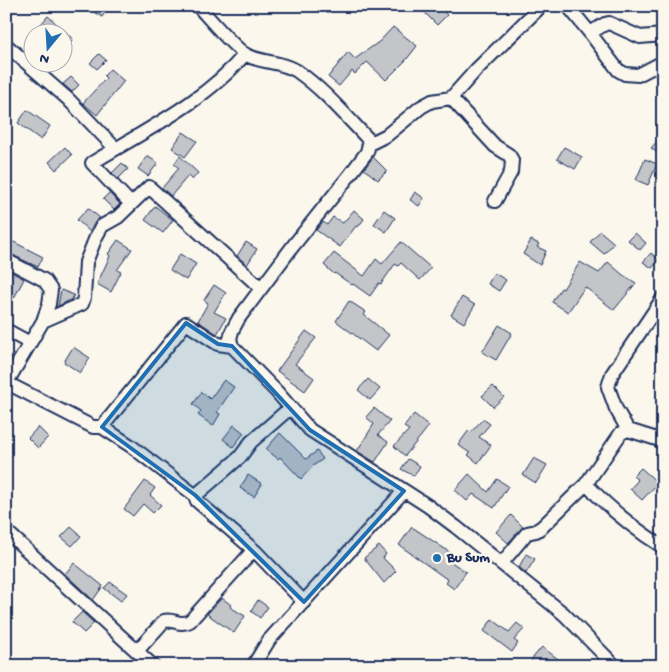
<svg xmlns="http://www.w3.org/2000/svg" width="669" height="672" font-family="'Gochi Hand',sans-serif">
<rect width="100%" height="100%" fill="#fbf7ec"/>
<filter id="ink" filterUnits="userSpaceOnUse"><feTurbulence type="fractalNoise" baseFrequency=".02" numOctaves="2"/><feDisplacementMap in="SourceGraphic" scale="10" xChannelSelector="R" yChannelSelector="G"/><feConvolveMatrix kernelMatrix="1 2 1 2 8 2 1 2 1" color-interpolation-filters="sRGB"/></filter>
<g filter="url(#ink)">
<path fill="#c3c5c9" stroke="#1b2f5e" d="M84,6H109L102,17Z
M428,6H450L444,12L447,15L437,25L423,11Z
M48,16L59,26L58,27L73,39L62,53V32H50L41,24Z
M393,27L417,46L406,60L386,80L367,62L355,74L352,71L339,86L328,77L348,52L355,59L380,41Z
M99,54L106,60L97,69L90,63Z
M110,69L124,81L97,115L83,103L106,78L104,76Z
M71,77L79,85L72,92L63,84Z
M27,110L50,126L41,140L18,123Z
M183,132L197,141L185,157L172,148Z
M663,135V157L651,148Z
M65,147L72,155L56,170L49,162Z
M564,147L582,157L575,169L557,159Z
M147,156L158,163L148,176L138,169Z
M180,156L198,173L192,180L188,176L171,196L162,188L179,168L174,164Z
M373,157L387,171L378,180L364,169Z
M645,159L657,164L648,185L636,180Z
M122,163L128,169L118,179L112,173Z
M415,192L424,198L419,206L410,200Z
M109,193L120,204L114,210L103,199Z
M155,206L173,220L163,233L145,220Z
M88,208L100,218L95,222L90,232L77,220Z
M354,210L364,219L358,227L356,226L340,247L316,230L323,222L327,225L333,217L343,223Z
M384,210L395,218L386,232L374,224Z
M600,231L614,243L604,254L590,242Z
M635,233L646,243L640,250L628,240Z
M6,238L43,257L38,267L6,252Z
M118,240L132,249L117,270L121,272L111,292L97,284L110,256L108,254Z
M531,240L539,244L537,247L546,251L540,265L523,254Z
M246,242L257,249L247,265L237,256Z
M401,242L431,268L420,280L401,263L398,266L395,264L381,284L379,283L370,296L353,284L352,285L335,273L334,274L324,265L334,253L364,276L376,259L382,264Z
M651,253L659,260L652,268L643,262Z
M180,254L196,264L186,280L170,270Z
M580,262L599,273L608,262L623,275L636,283L614,310L585,287L568,312L552,302L561,288L563,289Z
M6,269L24,279L14,298L6,294Z
M494,273L506,280L499,291L488,284Z
M214,285L226,293L214,312L226,318L217,334L198,321L208,303L204,300Z
M61,290L74,295L72,299L58,306Z
M462,297L475,305L464,323L451,315Z
M349,301L366,312L364,315L389,335L376,351L336,321Z
M499,325L512,333L496,360L482,352Z
M306,331L316,338L295,364L314,378L305,391L277,371Z
M73,347L90,358L80,373L64,362Z
M368,379L380,389L370,400L358,390Z
M224,380L234,387L217,412L220,414L213,426L198,415L201,411L193,404L202,392L210,399Z
M493,386L504,397L493,407L482,396Z
M374,408L390,421L378,435L388,442L375,462L357,451L374,424L366,417Z
M414,414L429,426L405,456L394,446L409,430L404,427Z
M483,419L490,424L479,437L491,445L478,463L468,455L470,453L458,445L469,430L471,432Z
M234,425L244,433L233,447L223,439Z
M38,427L48,437L38,448L28,438Z
M280,433L306,459L317,451L323,459L313,466L301,479L280,457L278,459L266,449Z
M534,458L547,465L536,483L523,475Z
M408,459L420,466L414,476L401,469Z
M641,468L658,483L642,500L630,489L638,480L633,476Z
M469,474L488,492L497,479L508,486L494,508L473,494L467,501L455,490Z
M248,475L262,484L254,497L240,488Z
M145,481L155,488L150,495L161,505L153,513L143,504L133,516L124,509Z
M511,515L523,527L508,543L496,532Z
M71,527L81,536L72,546L61,537Z
M412,527L454,555L450,561L466,572L454,589L446,583L448,580L399,545Z
M379,546L386,554L383,558L396,571L384,583L364,558Z
M526,554L535,559L526,573L519,567Z
M74,563L103,586L93,600L65,574Z
M110,582L127,594L121,601L104,588Z
M222,598L231,605L230,607L245,616L234,633L207,614Z
M258,600L268,607L260,618L251,611Z
M82,612L94,623L84,633L72,622Z
M492,619L509,632L517,623L524,629L514,640L518,643L512,652L484,631Z
M542,647L558,659L552,666H538L531,660Z"/>
<g fill="none" stroke-linecap="round" stroke-linejoin="round">
<g stroke="#1b2f5e" stroke-width="16">
<path id="minor" d="M198,6C210,19 233,47 246,55C262,63 281,61 297,71C324,90 346,116 368,139L369,144L367,152L349,176L293,246L239,318L232,331L230,339L232,346L277,392L310,430L428,506L456,527L564,614L615,666
M568,6L590,33L618,70L625,74L638,75L663,62
M590,33L605,24L609,23L640,37L663,35
M6,45L68,99L115,148
M451,98L476,70L541,6
M369,144L387,135L421,107L432,101L451,98L495,146L509,155L512,160L511,172L495,201
M131,204L92,163C143,132 207,100 245,54
M6,260L44,280L51,290L49,304L43,321
M6,330L30,343
M7,383L93,427H102L131,446L196,496
M6,384L43,321L82,304L84,298L86,262L96,237L102,226L118,217L149,187L261,288
M102,427L186,323L218,344L232,346
M628,430L616,409L608,387L612,374L663,298
M586,484C609,508 634,529 663,547
M6,531L153,666
M255,551L304,602
M502,563L527,533L536,531L542,527L586,484L621,433L628,430L663,441
M137,651L164,621C173,618 180,627 190,621L250,554L255,551L197,501L195,496L240,457L251,442L290,408
M253,666L269,640L404,491"/>
</g>
<use href="#minor" stroke="#fbf7ec" stroke-width="12"/>
</g>
</g>
<path fill="#1f6fb2" fill-opacity="0.2" stroke="#1f6fb2" stroke-width="4" stroke-linejoin="round" d="M186,323L218,344L232,346L310,430L404,491L304,602L195,495L102,427Z"/>
<circle fill="#1f6fb2" stroke="#fbf7ec" stroke-width="2" cx="437" cy="558" r="5"/>
<g text-anchor="middle" dominant-baseline="central" stroke-width="5" stroke-linejoin="round" paint-order="stroke">
<g font-size="15" font-weight="bold" fill="#1b2f5e" stroke="#fbf7ec" text-anchor="start">
<text x="447" y="558">Bu Sum</text>
</g>
</g>
<rect width="669" height="672" fill="none" stroke="#fbf7ec" stroke-width="25"/>
<rect x="12" y="12" width="644" height="647" fill="none" stroke="#1b2f5e" stroke-width="2" filter="url(#ink)"/>
<g transform="translate(48 48) rotate(198)"><circle r="24" fill="#fbf7ec" stroke="#a1a7b3"/>
<path d="M0-4L9 19L0 12L-9 19Z" fill="#1f6fb2"/>
<text y="-8" font-size="14" font-weight="bold" text-anchor="middle" fill="#1b2f5e">N</text>
</g>
</svg>
